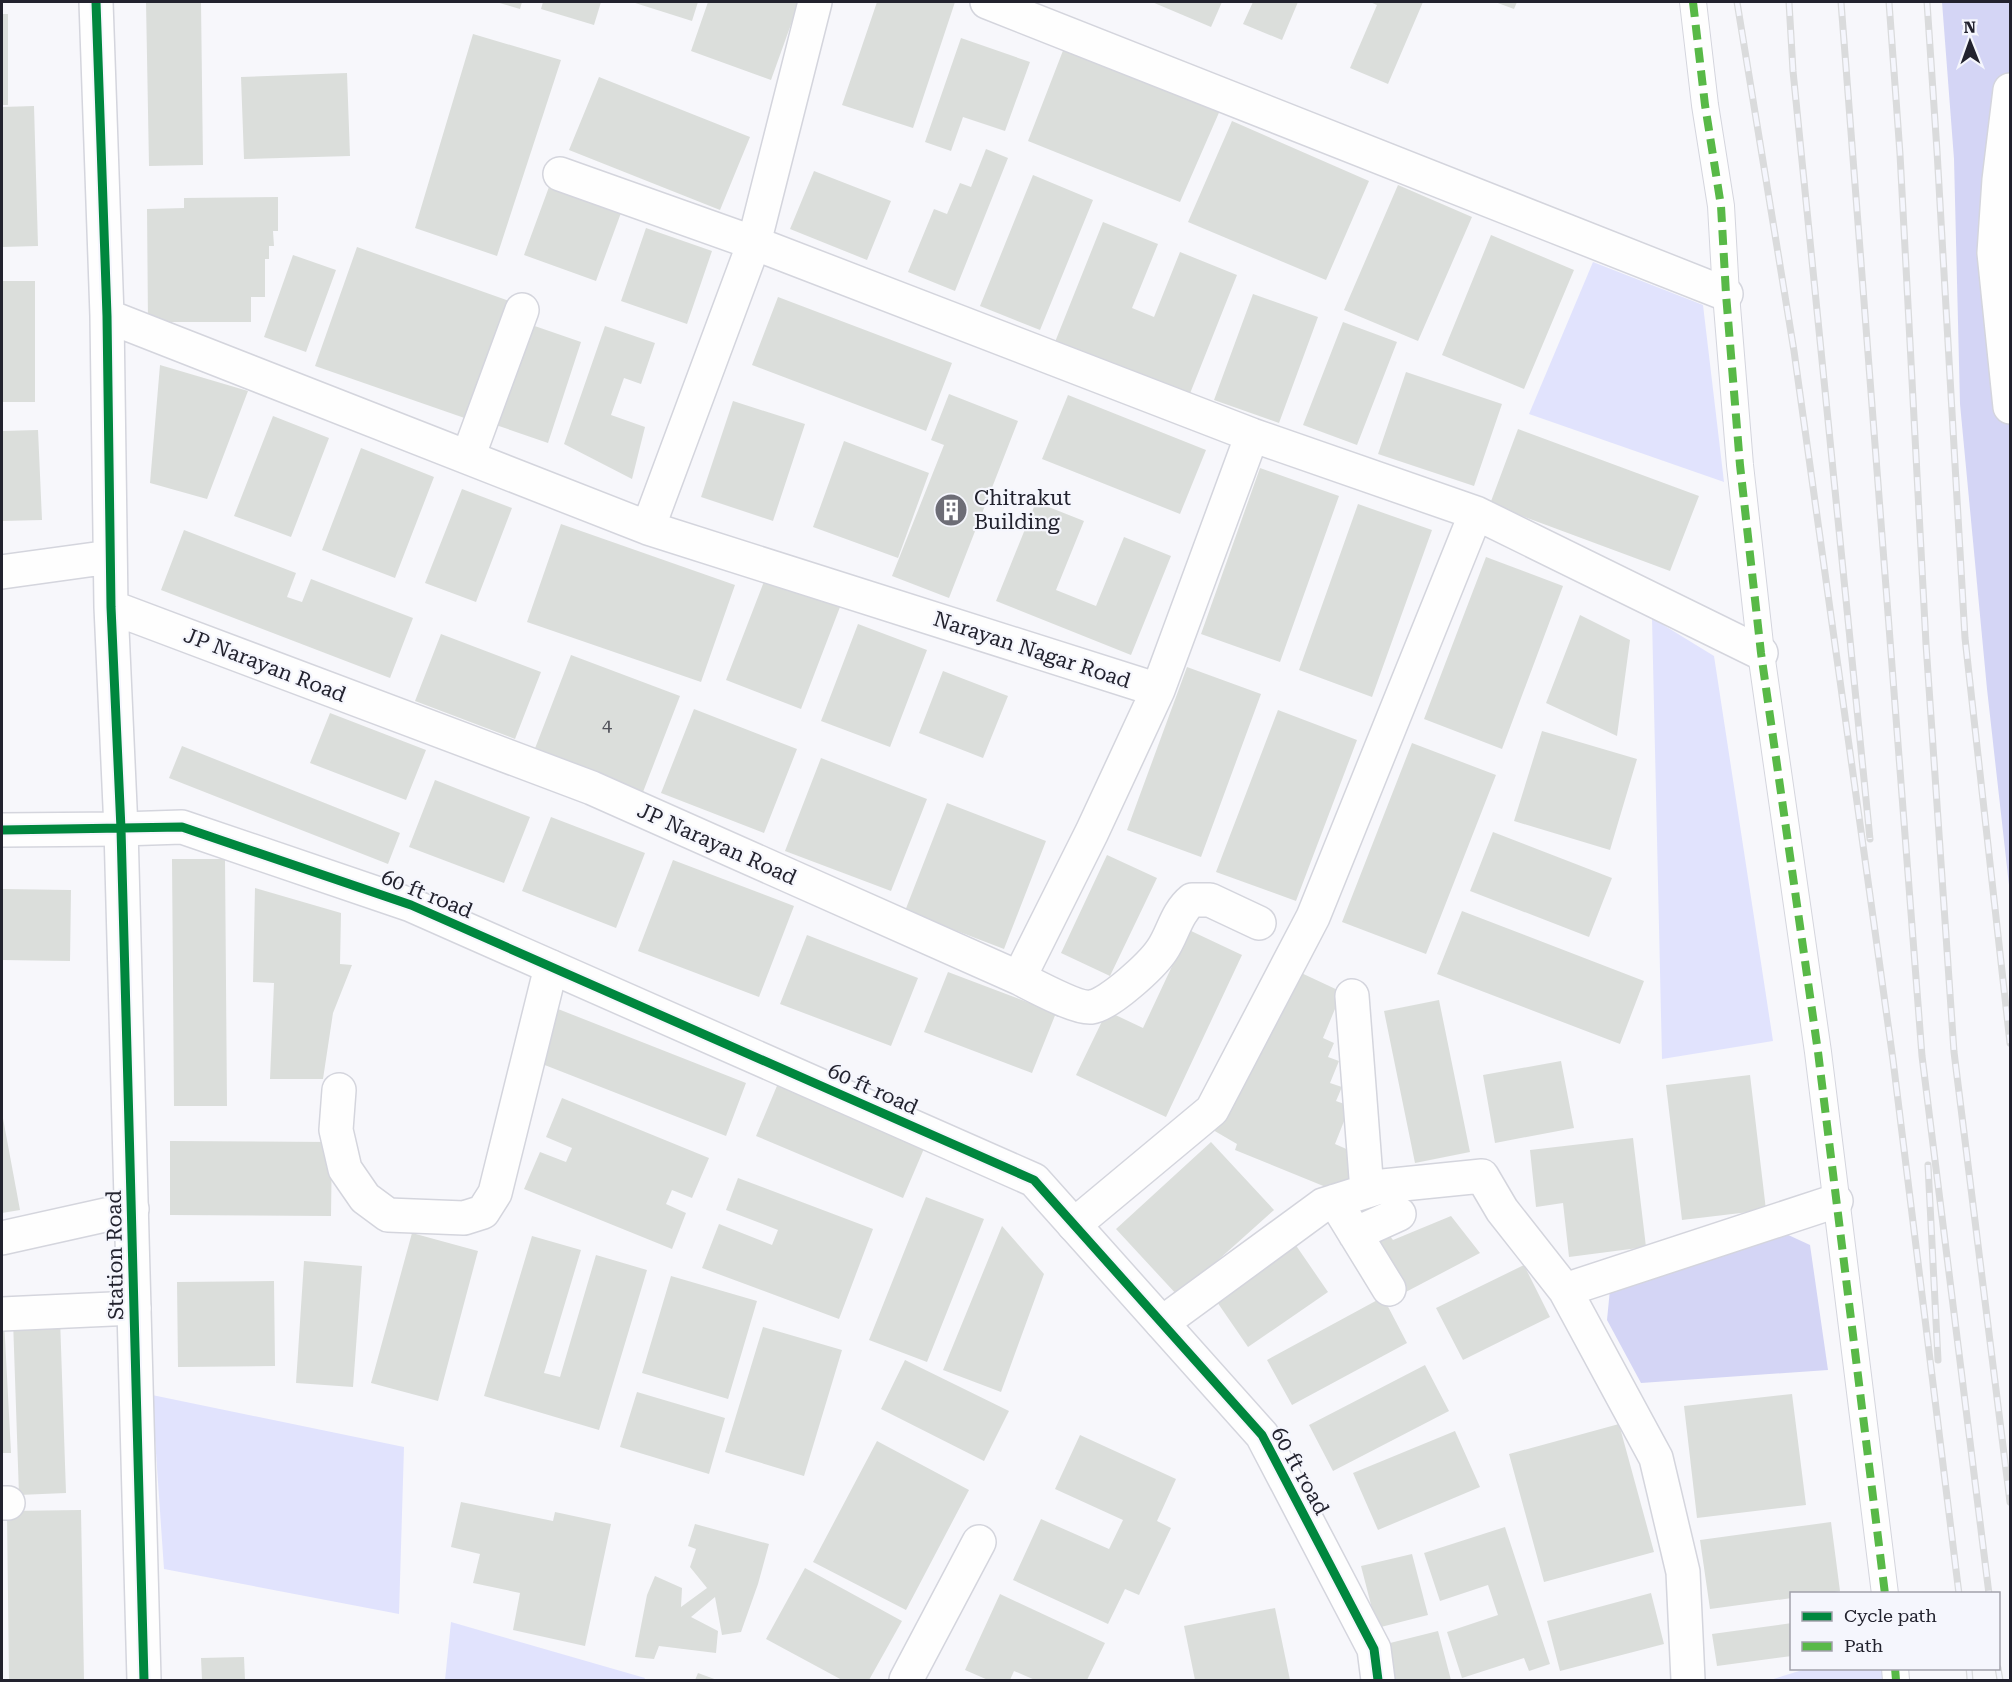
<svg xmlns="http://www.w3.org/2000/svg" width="2012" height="1682" font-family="'Roboto Serif',serif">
<rect width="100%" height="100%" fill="#f7f7fb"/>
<path fill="#e1e3fd" d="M1593,262L1703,305L1724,482L1529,414Z
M1652,618L1714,656L1773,1041L1662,1059Z
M152,1395L404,1447L399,1614L164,1569Z
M451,1622L645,1678L644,1680H445Z
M1809,1668L1895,1669L1896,1680H1770Z"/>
<path fill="#d4d5f5" d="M1942,2H2010V894L1987,689L1960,404L1954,159Z
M1775,1229L1810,1245L1828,1370L1641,1383L1607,1320L1611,1279Z"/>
<path fill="#dbdedb" d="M146,2H201L203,165L149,166Z
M496,2H522L520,9Z
M543,2H601L594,25L541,9Z
M632,2H698L692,21Z
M708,2H799L771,80L691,51Z
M877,2H955L913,128L842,105Z
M1152,2H1222L1211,27Z
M1253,2H1298L1282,40L1243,24Z
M1370,2H1423L1388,84L1350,68L1377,5Z
M1495,2H1517L1514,9Z
M2,14H8V105H2Z
M473,34L561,60L497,256L415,228Z
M961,38L1030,62L1005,131L963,117L951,151L925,142Z
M1064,48L1221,108L1180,202L1028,141Z
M347,73L350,156L244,159L241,77Z
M599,77L750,137L720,210L569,150Z
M34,106L38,246L2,247V107Z
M1232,121L1369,181L1326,280L1188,222Z
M986,149L1008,158L955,291L908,272L934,209L947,214L960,183L971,187Z
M814,171L891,201L867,260L790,229Z
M1033,175L1093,200L1040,330L980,306Z
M553,176L625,202L596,281L524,255Z
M1398,185L1472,217L1418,341L1344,310Z
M278,197V231H273L274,246H269V259H265V297H251V322H148L147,209L184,208V198Z
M1103,222L1158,244L1132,308L1154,317L1180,252L1237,275L1189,396L1055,342Z
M646,228L712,251L687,324L621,301Z
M1491,235L1574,270L1524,389L1442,355Z
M357,247L518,304L476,422L315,366Z
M293,255L336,270L306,352L264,337Z
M2,281H35V402H2Z
M1253,294L1318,317L1279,423L1214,400Z
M778,297L952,363L926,431L752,365Z
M1343,322L1397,342L1357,445L1303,425Z
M526,323L581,342L548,443L493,424Z
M605,326L655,343L641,384L624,378L611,415L645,427L632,479L564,444Z
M160,365L248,391L207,499L150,483Z
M1406,372L1502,404L1474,486L1378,454Z
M949,394L1018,421L949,598L892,576L944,445L931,440Z
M1068,395L1206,450L1180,514L1042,459Z
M733,401L805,424L773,521L701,497Z
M273,416L329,438L291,537L234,516Z
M1518,429L1699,496L1670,571L1490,504Z
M38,430L42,520L2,521V431Z
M844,441L929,473L898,558L813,527Z
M361,448L434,477L395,578L322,550Z
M1260,468L1339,496L1280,662L1201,634Z
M462,489L512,508L476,602L425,583Z
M1036,502L1084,521L1056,590L1096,606L1124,537L1171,556L1131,655L996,601Z
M1358,504L1432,530L1372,697L1299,670Z
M561,524L735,585L701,682L527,622Z
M184,530L296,573L287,597L302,602L311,579L413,618L390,678L161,590Z
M1486,557L1563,586L1502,749L1424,719Z
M765,579L840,607L801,709L726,680Z
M1580,615L1630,640L1617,736L1546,703Z
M858,624L927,650L890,747L821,721Z
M441,634L541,672L515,739L415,701Z
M571,655L680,696L643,792L534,751Z
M1187,667L1261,694L1201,857L1127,830Z
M943,671L1008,696L983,758L919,733Z
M694,709L797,749L764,833L661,793Z
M1278,710L1357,740L1296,901L1216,872Z
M330,713L426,750L406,800L310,763Z
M1542,731L1637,759L1610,850L1514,821Z
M1412,743L1496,775L1426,954L1342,922Z
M182,746L400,833L388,864L169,778Z
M821,758L927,799L891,891L785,851Z
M435,780L530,817L504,883L409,847Z
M947,803L1046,841L1004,949L905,911Z
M551,817L645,853L616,928L522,891Z
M1493,832L1612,878L1589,937L1470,891Z
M1107,855L1157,878L1110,976L1061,953Z
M172,859H225L227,1106H174Z
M673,860L794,906L759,997L638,951Z
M255,888L341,913L340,964L352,965L333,1013L323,1079H270L274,983L253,982Z
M2,889L71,890L70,961L2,960Z
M1462,911L1644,981L1620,1044L1437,974Z
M1189,930L1242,955L1166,1117L1076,1075L1107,1011L1143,1028Z
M807,935L918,978L891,1046L780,1004Z
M1297,971L1342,992L1323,1038L1334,1043L1328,1057L1339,1061L1330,1083L1342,1087L1336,1101L1350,1106L1335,1144L1351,1151L1347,1162L1355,1165L1343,1194L1235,1150L1237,1144L1213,1130Z
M948,972L1056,1013L1032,1073L924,1032Z
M1439,1000L1470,1152L1415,1163L1384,1011Z
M558,1009L746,1083L726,1136L537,1062Z
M1561,1061L1574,1128L1495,1143L1483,1075Z
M1750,1075L1766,1210L1682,1220L1666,1085Z
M779,1081L926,1144L903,1198L756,1136Z
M562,1098L709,1158L692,1198L672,1190L666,1204L686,1213L672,1249L524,1189L540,1152L566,1162L572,1148L546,1137Z
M2,1113L20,1210L2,1213Z
M1633,1138L1646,1247L1569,1257L1563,1203L1536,1207L1530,1150Z
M170,1141L332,1142L331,1216L170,1215Z
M1211,1142L1274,1210L1178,1296L1116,1229Z
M738,1178L873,1229L839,1319L702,1268L719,1224L772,1245L778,1230L726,1210Z
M926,1197L984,1219L927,1362L869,1340Z
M1451,1216L1480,1253L1402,1294L1366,1235L1383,1227L1393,1240Z
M1002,1226L1044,1274L1001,1392L943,1370Z
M412,1233L478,1251L438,1401L371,1383Z
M532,1236L581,1250L544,1373L560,1377L596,1255L647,1270L599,1430L484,1396Z
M1295,1244L1328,1292L1248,1347L1215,1299Z
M304,1261L362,1266L353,1387L296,1383Z
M1524,1265L1550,1317L1463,1360L1436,1308Z
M671,1276L757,1301L728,1399L642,1373Z
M274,1281L275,1366L178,1367L177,1282Z
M1383,1297L1407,1343L1292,1405L1267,1360Z
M60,1318L66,1493L19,1495L13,1320Z
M2,1319H4L11,1453H2Z
M763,1327L842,1350L804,1476L725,1452Z
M905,1360L1009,1411L984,1461L881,1409Z
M1425,1365L1449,1411L1333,1471L1309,1425Z
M637,1392L725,1418L709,1474L620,1447Z
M1792,1394L1806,1505L1697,1518L1684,1406Z
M1619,1424L1654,1552L1544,1582L1509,1454Z
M1455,1431L1480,1487L1378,1530L1353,1473Z
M1080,1435L1176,1479L1157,1521L1171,1528L1139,1595L1125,1589L1108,1624L1013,1580L1041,1519L1109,1549L1123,1520L1055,1489Z
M877,1441L969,1490L906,1610L813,1562Z
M461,1502L553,1521L555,1512L611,1524L585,1646L513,1630L520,1593L473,1583L480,1554L451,1547Z
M81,1510L84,1680H9L7,1511Z
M1831,1522L1840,1591L1824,1594H1792V1598L1710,1609L1700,1540Z
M695,1524L769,1544L758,1584L741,1632L722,1635L715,1597L691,1617L718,1631L716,1653L659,1646L654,1659L635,1657L647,1595L655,1576L682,1588L681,1607L707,1588L690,1567L696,1549L688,1546Z
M1505,1527L1550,1664L1529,1671L1524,1658L1462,1678L1447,1632L1498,1615L1488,1585L1440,1601L1424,1553Z
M1412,1554L1428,1615L1377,1628L1361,1566Z
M805,1568L902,1621L869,1680H842L766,1639Z
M1651,1593L1664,1644L1560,1671L1547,1621Z
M1000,1594L1105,1643L1087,1680H1035L1014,1671L1010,1680H988L965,1670Z
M1275,1608L1290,1680H1195L1184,1626Z
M1792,1623V1656L1717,1666L1712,1634Z
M1438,1631L1451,1680H1395L1386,1644Z
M244,1657L245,1680H202L201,1658Z
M698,1673L717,1680H695Z"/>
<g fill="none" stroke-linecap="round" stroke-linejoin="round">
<g stroke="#d4d5dd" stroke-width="28">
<path id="pedestrian" d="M1693,2L1705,105L1721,206L1726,294L1740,465L1761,653L1818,1052L1885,1594
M1895,1668L1896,1680"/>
</g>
<g stroke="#d4d5dd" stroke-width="36">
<path id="minor" d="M987,2L1726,294
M2010,90L1999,180L1994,253L2010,407
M560,174L754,243L1252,435L1476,513L1761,653
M107,316L648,528L1158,690L1252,435
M468,457L522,310
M648,528L754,243L815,2
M2,572L110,557
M111,607L592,788L1019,978L1092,832L1158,690
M2,830L121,829L111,607L107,316L96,2
M1019,978C1033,985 1077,1009 1091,1007C1109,1005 1152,965 1162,950C1173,934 1176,913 1192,900H1210L1259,923
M1352,996L1367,1191
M339,1090L336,1130L345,1169L365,1198L388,1215L464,1218L483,1212L495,1193L551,967
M1335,1201L1389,1289
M1074,1225L1212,1110L1313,917L1476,513
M1355,1234L1399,1214
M2,1238L132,1209
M1565,1290L1836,1201
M2,1314L134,1308
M1162,1323L1323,1205L1383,1186L1482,1176L1502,1210L1565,1290L1656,1458L1683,1572L1688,1680
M2,1503H8
M906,1680L979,1542"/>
</g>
<g stroke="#d4d5dd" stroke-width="36">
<path id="tertiary" d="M144,1680L121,829L182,827L411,905L1034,1180L1262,1435L1374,1649L1378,1680"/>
</g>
<use href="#pedestrian" stroke="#fefefe" stroke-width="26"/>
<use href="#minor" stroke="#fefefe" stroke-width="33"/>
<use href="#tertiary" stroke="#fefefe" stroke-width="33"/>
<g stroke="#dadbdc" stroke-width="7">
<path id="rail" d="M1737,2L1794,351L1893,1060L1959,1594
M1789,2L1793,71L1870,839
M1841,2L1922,1056L1989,1594
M1889,2L1900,154L1926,644L1954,1052L2010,1502
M1927,2L1937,151L1965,638L2010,1043
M1928,1165L1938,1360
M1969,1668L1970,1680
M1998,1668L2000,1680"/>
</g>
<use href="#rail" stroke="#f5f6fd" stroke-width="4.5" stroke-dasharray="14" stroke-linecap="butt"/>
<path stroke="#58b947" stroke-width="8" stroke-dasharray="15 8" stroke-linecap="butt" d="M1693,2L1705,105L1721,206L1726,294L1740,465L1761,653L1818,1052L1885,1594
M1895,1668L1896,1680"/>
<g stroke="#f5f6fd" stroke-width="13">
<path id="cycleway" d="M96,2L107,316L111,607L121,829L144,1680
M2,830L182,827L411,905L1034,1180L1262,1435L1374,1649L1378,1680"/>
</g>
<use href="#cycleway" stroke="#00873e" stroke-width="9"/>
</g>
<defs>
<g id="building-disc" transform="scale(1.725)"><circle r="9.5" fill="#6d6d76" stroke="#f5f6fd"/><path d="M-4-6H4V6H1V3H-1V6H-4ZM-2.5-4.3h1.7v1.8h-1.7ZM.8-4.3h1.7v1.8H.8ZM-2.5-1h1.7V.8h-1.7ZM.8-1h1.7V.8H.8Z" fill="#fff"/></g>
</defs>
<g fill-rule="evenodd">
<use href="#building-disc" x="951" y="510"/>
</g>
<g text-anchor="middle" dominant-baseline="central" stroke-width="4.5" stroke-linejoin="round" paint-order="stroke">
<g font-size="18" fill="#505159">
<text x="607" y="724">4</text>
</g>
<g font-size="21" fill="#22222e" stroke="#f5f6fd" text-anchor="start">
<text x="974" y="498">Chitrakut<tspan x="974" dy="24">Building</tspan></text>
</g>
<g font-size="21" fill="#22222e" stroke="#f5f6fd">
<text transform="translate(1032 650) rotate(18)">Narayan Nagar Road</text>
<text transform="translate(265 665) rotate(21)">JP Narayan Road</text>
<text transform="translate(717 844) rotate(24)">JP Narayan Road</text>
<text transform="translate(427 894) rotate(22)">60 ft road</text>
<text transform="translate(873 1089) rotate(24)">60 ft road</text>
<text transform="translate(115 1255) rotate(-91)">Station Road</text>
<text transform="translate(1300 1471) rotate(61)">60 ft road</text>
</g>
</g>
<rect width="2012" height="1682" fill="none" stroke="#22222e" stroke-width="6"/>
<rect x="1790" y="1592" width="210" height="78" fill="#f5f6fd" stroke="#a1a1aa" stroke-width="1.5"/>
<rect x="1802" y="1612" width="30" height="9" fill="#00873e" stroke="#a1a1aa" stroke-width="1.5"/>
<text x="1844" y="1622" font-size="18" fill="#22222e">Cycle path</text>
<rect x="1802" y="1642" width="30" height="9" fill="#58b947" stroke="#a1a1aa" stroke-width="1.5"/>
<text x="1844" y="1652" font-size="18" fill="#22222e">Path</text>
<g transform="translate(1970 42) rotate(359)" stroke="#f5f6fd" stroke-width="4.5" paint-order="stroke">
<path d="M0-4.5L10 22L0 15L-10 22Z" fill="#22222e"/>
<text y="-9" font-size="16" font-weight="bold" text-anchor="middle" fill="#22222e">N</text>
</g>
</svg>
